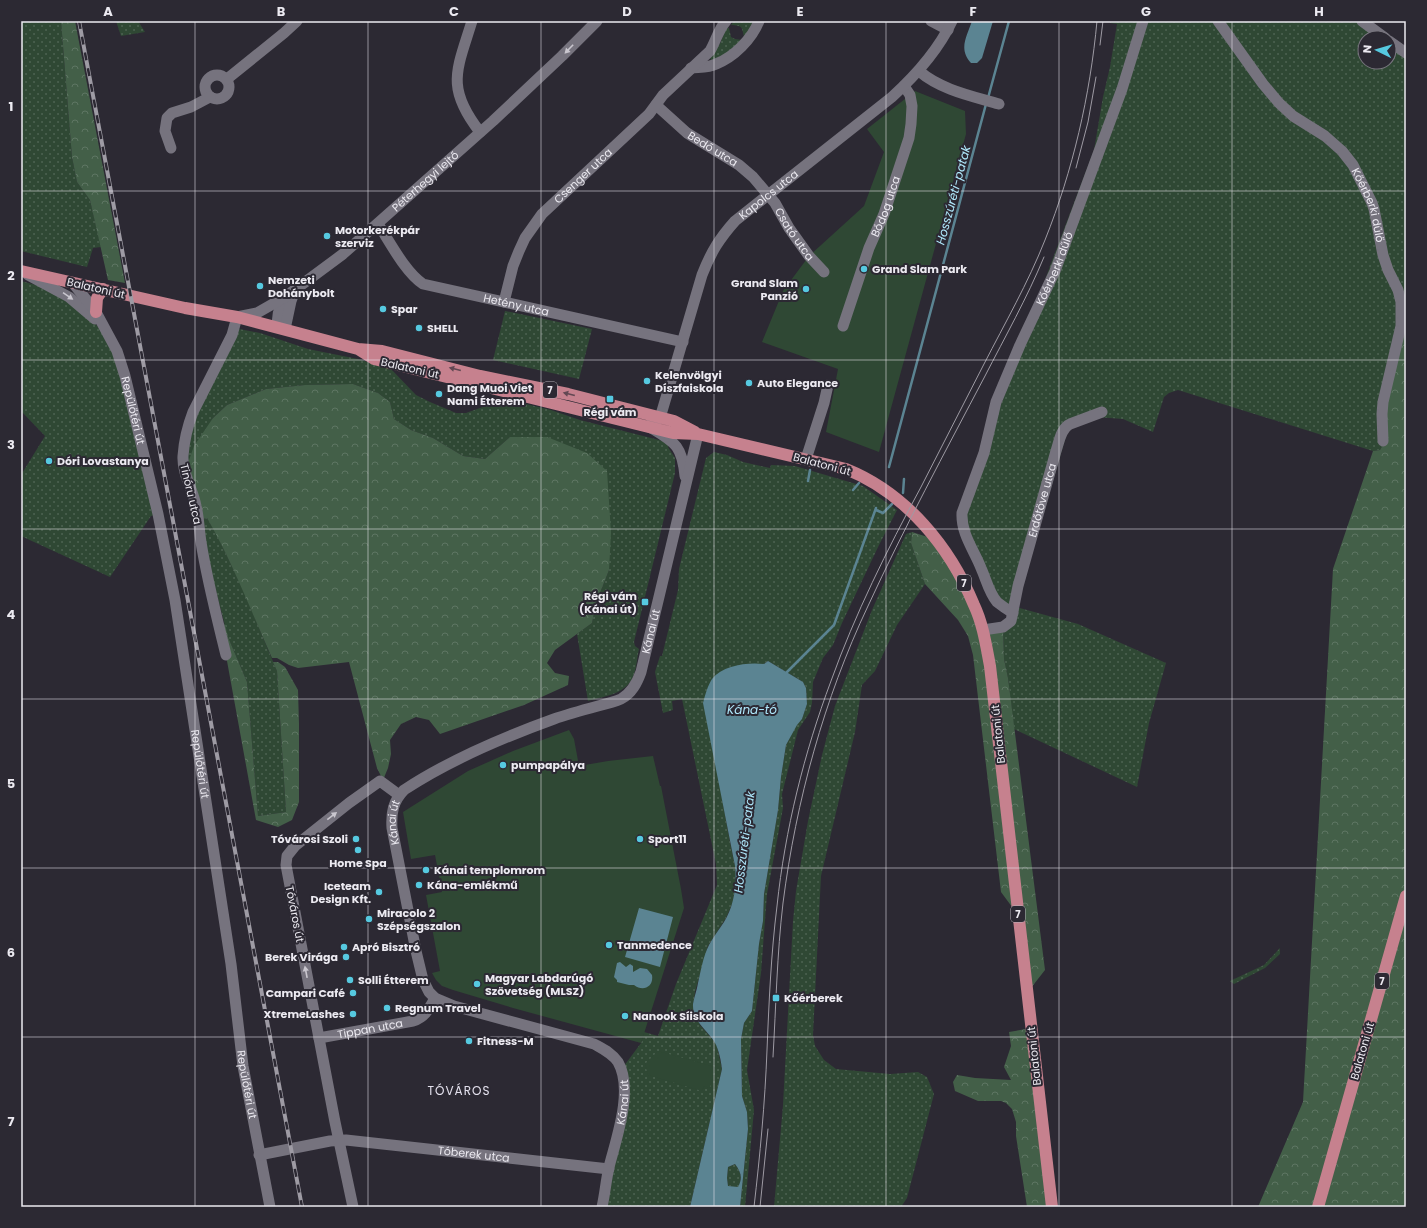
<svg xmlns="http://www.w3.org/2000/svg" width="1427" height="1228" font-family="Poppins,sans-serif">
<defs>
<pattern id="grass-dots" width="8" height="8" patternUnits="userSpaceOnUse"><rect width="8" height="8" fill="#2f4834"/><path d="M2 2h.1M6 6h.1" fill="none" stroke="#4d6352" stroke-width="1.8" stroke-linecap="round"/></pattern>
<pattern id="forest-crowns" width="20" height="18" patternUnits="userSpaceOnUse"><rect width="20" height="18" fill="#435f48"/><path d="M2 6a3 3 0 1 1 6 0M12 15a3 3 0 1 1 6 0" fill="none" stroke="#5e7663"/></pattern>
</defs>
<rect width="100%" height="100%" fill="#2c2933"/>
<path fill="url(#grass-dots)" d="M21,21H61L72,157L77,182L90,200L101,247L93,248L87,267L21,251Z
M116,21H138L145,32L121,36Z
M734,21H756L744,37C742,26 742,26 731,25Z
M1110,21H1362L1384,38H1365V62H1389V42L1406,54V311L1384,443L1380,450L1373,451L1178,390L1169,393L1164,397L1153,432L1123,419L1096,417L1069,426L1016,607L1078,624L1166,663L1149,723L1137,787L1014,729L1008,678L1004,659L1003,627L1011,621L997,602L962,514L1050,266L1094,150L1103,97L1110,67L1117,24L1110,23Z
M727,27L729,28L731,37L735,39L742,40L727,53L711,61L710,56C721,47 721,39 727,27Z
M21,281L51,289L94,322L117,351L158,514L151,516L110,577L21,536V475L45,436L21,411Z
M505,311L592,329L579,379L493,360Z
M239,329L260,333L308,349L358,359L391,369L416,395L430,402L456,413H466L505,399L551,410L580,420L659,440L670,444L668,447L675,458V473L634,642L635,646L639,649C637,657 637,666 634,674C628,694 605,696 588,701L577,634L592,623L596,603L609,570L510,437L485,459L463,456L433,438L411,430L394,419L390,402L378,393L353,384L305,385L266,389L227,405L213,418L185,472L192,420Z
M714,452L727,455L743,462L770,468L771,465L795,466L863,486L897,510L879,545L842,623L833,645L823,658L813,682L812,703L810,712L798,730L782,794L783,808L767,894L761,973L747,1070L754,1110L745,1207H740L748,1129L747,1112L742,1096L741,1039L744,1023L752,1011L759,944L763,921L764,894L778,810L781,777L786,745L797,724L802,719L807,704L806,688L803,682L768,661L704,707L707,715L730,842L735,866L736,880L733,902L726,918L708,946L695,992L693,1007L694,1012L700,1025L714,1041L717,1046L722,1069L690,1207H602L623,1104L621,1070L641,1043L644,1032L658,1036L676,984L717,885L716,864L682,699L672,701L673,710L663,713L655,672L660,656H662L678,590L679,569L706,458Z
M207,518L217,535L242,587L277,671L286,812L258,816L247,682L228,637L207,557L203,519Z
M912,532L911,543L925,584L897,625L875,671L862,685L855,732L821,876L813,1035L815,1046L824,1060L836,1069L890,1074L918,1072L927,1077L934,1094L907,1198L901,1207H774L783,1105L793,921L796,891L808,821L822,755L835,706L872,610L906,534Z
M1280,948V954L1265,968L1234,984L1230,981L1264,965Z
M735,1164C741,1172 743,1178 738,1188L728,1186L727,1178L728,1167Z"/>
<path fill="url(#forest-crowns)" d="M61,21H75L125,283L108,280L90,200L77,182L72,157Z
M1406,311V1207H1258L1303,1102L1333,569L1373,451L1380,450L1384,443V415Z
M353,384L378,393L390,402L394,419L411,430L433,438L463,456L485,459L510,437H547L587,453L607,471L611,533L609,570L596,603L592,623L555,650L547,663L555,673L569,676L568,685L524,705L440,734L429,720L416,717L401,724L390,740L391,754L388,768L383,780L377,768L349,662L298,668L289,665L277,658H272C251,611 233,563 207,518L203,519L188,463L194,446L213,418L227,405L266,389L305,385Z
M912,532L937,540L983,630L1003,627L1004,659L1008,678L1045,970L1027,993L1018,915L1001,892L973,655L968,636L958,620L925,584L911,543Z
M225,624L228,637L247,682L258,816L286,812L277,671L273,662H278L285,667L298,690L299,724V802L292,820L278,827L256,820L221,628Z
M1026,1029L1048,1207H1027L1016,1136V1122L1012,1109L1006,1103L1001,1101H978L955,1091L953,1082L957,1075L975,1078L1011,1080L1004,1067L1011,1046L1009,1032Z"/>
<path fill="#2f4834" d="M915,91L965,111L966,134L879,452L826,432L838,369L762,342L783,291L809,256L864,206L884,152L867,129Z
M569,730L574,739L579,766L608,761L653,756L660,786H661L681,889L684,908L641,1043L513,1008L453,990L442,986L436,980L432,973L440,971L426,895L442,892L435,855L411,859L403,812L468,771L513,751Z
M658,1051L715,1067L710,1088L704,1086L702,1091L648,1075L645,1064Z"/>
<path fill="#5b8492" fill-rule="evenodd" d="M972,21H993L982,58L977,63H971C958,49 967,36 972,21Z
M768,661L803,682L806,688L807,704L802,719L797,725L786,745L781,777L778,810L764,894L763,921L759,944L752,1011L744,1023L741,1039L742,1096L747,1112L748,1129L740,1207H690L722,1069C721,1061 719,1050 715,1043C708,1030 692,1022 693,1004C694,997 697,990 698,983C701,970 703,957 709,945C713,937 719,930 724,922C734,906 737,885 735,866L703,703C705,695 708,685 712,679C723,665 748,662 764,664ZM735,1164C741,1172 743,1178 738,1187L728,1186L727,1178L728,1167Z
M639,908L673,917L660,967L625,957Z
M620,962L626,967L630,964L633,966V972L640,968L647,969L652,975C654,987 643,992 634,985H629L617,982V980L614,977L617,963Z"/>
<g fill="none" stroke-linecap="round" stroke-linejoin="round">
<path stroke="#5b8492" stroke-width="2.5" d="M988,98L1009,21
M889,467L986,104
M808,481L810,470
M853,490L859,483
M903,493L904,479
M876,510L883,513L892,504
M785,674L834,625L876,508"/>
<g stroke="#76737e" stroke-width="11">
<path d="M472,21C457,70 445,87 480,132"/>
<path d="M931,21L948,30"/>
<path id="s1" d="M1218,21L1263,84L1279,103L1293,116L1325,136L1342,151L1353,165L1372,203L1374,209L1383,255L1388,270L1398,290L1401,302V326L1383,402L1382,414L1383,441"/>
<path d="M1362,21L1385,38"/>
<path d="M1389,41L1406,53"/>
<path d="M691,68C699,67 708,68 716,64C734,57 752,39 759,21"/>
<path d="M919,71C941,90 972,96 999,104"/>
<circle cx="217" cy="87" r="12"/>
<path d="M227,79L284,33L297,21"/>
<path id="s2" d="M656,105L687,133L739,165L753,177L775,203L789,228L809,256L824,272"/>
<path d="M171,148L165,131L167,118L172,113L191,107L210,97"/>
<path id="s3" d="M378,224C390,242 405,272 423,284L683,342"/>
<path d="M28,275L69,297L95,319"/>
<path id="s4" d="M73,283L96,312L117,351L125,376L158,514L175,600L231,964L243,1066L270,1207"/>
<path id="s5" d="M504,302L513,266L519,251L525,238L542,214L649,114L663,95L710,51C716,41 718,30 726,21"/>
<path id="s6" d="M843,326L869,248L884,214L909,138L911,124L912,106L910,95L904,86"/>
<path d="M278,327C276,316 279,307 285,297"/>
<path d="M285,329L291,301L295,290"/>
<path d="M806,459L824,403L828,385"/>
<path id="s7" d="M685,476C682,444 674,442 648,426L660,418L702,275C711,252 719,239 735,221L892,97C916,75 938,51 952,21"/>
<path id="s8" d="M1013,613C1008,610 1002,606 997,602C989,593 986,579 981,568C974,550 961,534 962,513L984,453L996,402L1020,345L1055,271L1122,89L1143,21"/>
<path id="s9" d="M983,630L1003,627L1011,621L1018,586L1056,451C1059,442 1061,428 1070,424L1102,412"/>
<path id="s10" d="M226,655C217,618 207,580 201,542C199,530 199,518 196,506C193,489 182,474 183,456C184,442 188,425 193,412L232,335L237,317L257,313L285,297L343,254L493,121L562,56L597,21"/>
<path id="s11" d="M319,1038L413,1021C425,1017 429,1009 435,998"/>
<path id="s12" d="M259,1155L330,1141L346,1140L609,1169"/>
<path d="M353,1207L335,1122L286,865L287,856L295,846L349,803L380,781L399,795"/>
<path id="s13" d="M602,1207C605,1194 606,1180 609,1167C616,1139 634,1090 618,1062C612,1053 603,1049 594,1044L454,1006L435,998L429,992L423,980L416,951L392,828C391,813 393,801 404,790C448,761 504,737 554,719C568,714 583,710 598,706C606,704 614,702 621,699C632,693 637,683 641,672L698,434"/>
</g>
<path stroke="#c6818e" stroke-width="12" d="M21,271L185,308L237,317L358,349L382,351L480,376L568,394L674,421L695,432
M96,312L97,298L103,289
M358,349L374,359L673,433L698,434L846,469C906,493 950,547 974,605C983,624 986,645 990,666L1052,1207
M1318,1207L1406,896"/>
<path stroke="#9e9ba4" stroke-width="1" d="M1100,45L1103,21
M1076,168L1088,122L1096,77
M773,1057C776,1006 777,954 783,903C796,801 824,699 868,606C904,528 945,452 985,376C1005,337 1027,298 1044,257
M754,1207C760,1155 765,1103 767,1050C769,1002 771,954 777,906C785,830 804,753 831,681C855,614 887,550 921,487C942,446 963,405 984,364C1005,323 1028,283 1045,240C1073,170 1090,96 1097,21
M760,1207L768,1129"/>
<g stroke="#9e9ba4" stroke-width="4">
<path id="rail" d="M79,21L302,1207"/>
</g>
<use href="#rail" stroke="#2c2933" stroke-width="2.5" stroke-dasharray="8" stroke-linecap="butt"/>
</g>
<defs><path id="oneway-solid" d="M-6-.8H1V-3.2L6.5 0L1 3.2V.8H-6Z"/></defs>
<g fill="#c9c6ce">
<use href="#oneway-solid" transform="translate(569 49) rotate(134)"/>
<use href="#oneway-solid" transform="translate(68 296) rotate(34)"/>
<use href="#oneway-solid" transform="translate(332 816) rotate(-38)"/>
<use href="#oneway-solid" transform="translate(306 972) rotate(-101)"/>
</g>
<g fill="#624853">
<use href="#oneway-solid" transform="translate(455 369) rotate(-166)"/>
<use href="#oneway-solid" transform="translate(569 394) rotate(-166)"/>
</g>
<path fill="none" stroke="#eceaf1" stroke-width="1" stroke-opacity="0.55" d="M195,21V1207M368,21V1207M541,21V1207M714,21V1207M886,21V1207M1059,21V1207M1232,21V1207M21,191H1406M21,360H1406M21,529H1406M21,699H1406M21,868H1406M21,1037H1406"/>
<g fill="#56c9e0" stroke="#2c2933" stroke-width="1.5">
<circle cx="327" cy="236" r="4"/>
<circle cx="864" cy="269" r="4"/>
<circle cx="260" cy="286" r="4"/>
<circle cx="806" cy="289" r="4"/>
<circle cx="383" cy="309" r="4"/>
<circle cx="419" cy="328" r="4"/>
<circle cx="647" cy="381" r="4"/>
<circle cx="749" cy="383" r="4"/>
<circle cx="439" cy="394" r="4"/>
<rect x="606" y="395" width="8" height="8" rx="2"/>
<circle cx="49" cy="461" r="4"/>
<rect x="641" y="598" width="8" height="8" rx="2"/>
<circle cx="503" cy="765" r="4"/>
<circle cx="356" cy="839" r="4"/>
<circle cx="640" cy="839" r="4"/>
<circle cx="358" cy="850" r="4"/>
<circle cx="426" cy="870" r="4"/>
<circle cx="419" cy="885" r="4"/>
<circle cx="379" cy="892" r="4"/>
<circle cx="369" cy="919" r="4"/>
<circle cx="609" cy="945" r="4"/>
<circle cx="344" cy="947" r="4"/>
<circle cx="346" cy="957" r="4"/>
<circle cx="350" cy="980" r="4"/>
<circle cx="477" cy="984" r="4"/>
<circle cx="353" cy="993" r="4"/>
<rect x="772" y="994" width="8" height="8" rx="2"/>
<circle cx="387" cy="1008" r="4"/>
<circle cx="353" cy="1014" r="4"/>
<circle cx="625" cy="1016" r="4"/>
<circle cx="469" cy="1041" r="4"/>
</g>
<g text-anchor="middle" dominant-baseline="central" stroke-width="4" stroke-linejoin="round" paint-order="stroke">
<g fill="#2c2933" stroke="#b2b0b8" stroke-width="1">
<rect x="543" y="382" width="14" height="16" rx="3"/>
<rect x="957" y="575" width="14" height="16" rx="3"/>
<rect x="1011" y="906" width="14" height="16" rx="3"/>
<rect x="1375" y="973" width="14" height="16" rx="3"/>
</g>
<g font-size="10" font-weight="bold" fill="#eceaf1">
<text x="550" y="390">7</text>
<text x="964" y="583">7</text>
<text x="1018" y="914">7</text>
<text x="1382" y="981">7</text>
</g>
<g font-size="11" fill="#eceaf1" stroke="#2c2933">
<text stroke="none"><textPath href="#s2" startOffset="72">Bedő utca</textPath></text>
<text stroke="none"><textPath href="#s5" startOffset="153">Csenger utca</textPath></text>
<text stroke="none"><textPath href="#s10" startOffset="589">Péterhegyi lejtő</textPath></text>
<text stroke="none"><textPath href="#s7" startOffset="336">Kapolcs utca</textPath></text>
<text stroke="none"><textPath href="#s1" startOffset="243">Kőérberki dűlő</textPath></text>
<text stroke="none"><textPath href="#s6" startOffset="127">Bódog utca</textPath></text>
<text stroke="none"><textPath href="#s2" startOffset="192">Csató utca</textPath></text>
<text stroke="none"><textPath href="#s8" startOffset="378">Kőérberki dűlő</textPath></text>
<text transform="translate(96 288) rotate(13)">Balatoni út</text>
<text stroke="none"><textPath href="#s3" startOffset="171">Hetény utca</textPath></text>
<text transform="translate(410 368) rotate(13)">Balatoni út</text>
<text stroke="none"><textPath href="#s4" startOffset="143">Repülőtéri út</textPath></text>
<text transform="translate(822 464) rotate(15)">Balatoni út</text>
<text transform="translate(191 494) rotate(77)">Tinóru utca</text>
<text stroke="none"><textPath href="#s9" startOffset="155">Erdőtöve utca</textPath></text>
<text stroke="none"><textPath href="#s13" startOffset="875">Kánai út</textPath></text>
<text transform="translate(998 734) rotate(-96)">Balatoni út</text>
<text stroke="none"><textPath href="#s4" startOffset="503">Repülőtéri út</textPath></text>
<text stroke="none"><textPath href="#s13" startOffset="527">Kánai út</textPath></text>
<text transform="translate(295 914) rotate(79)">Tóváros út</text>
<text stroke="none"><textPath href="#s11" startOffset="52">Tippan utca</textPath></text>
<text transform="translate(1362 1051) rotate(-74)">Balatoni út</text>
<text transform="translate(1034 1056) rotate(-96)">Balatoni út</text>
<text stroke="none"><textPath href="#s4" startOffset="827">Repülőtéri út</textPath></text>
<text stroke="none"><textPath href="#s13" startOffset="107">Kánai út</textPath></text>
<text stroke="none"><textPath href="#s12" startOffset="217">Tóberek utca</textPath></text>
</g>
<g font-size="11" font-weight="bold" fill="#eceaf1" stroke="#2c2933" text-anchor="start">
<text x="335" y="230">Motorkerékpár<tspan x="335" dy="13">szerviz</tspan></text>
<text x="872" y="269">Grand Slam Park</text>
<text x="268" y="280">Nemzeti<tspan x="268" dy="13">Dohánybolt</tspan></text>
<text x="798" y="283" text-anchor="end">Grand Slam<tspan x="798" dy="13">Panzió</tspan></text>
<text x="391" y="309">Spar</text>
<text x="427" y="328">SHELL</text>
<text x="655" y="375">Kelenvölgyi<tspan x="655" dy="13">Díszfaiskola</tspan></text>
<text x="757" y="383">Auto Elegance</text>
<text x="447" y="388">Dang Muoi Viet<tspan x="447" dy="13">Nami Étterem</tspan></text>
<text x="610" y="412" text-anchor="middle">Régi vám</text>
<text x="57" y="461">Dóri Lovastanya</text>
<text x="637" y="596" text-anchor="end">Régi vám<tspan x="637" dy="13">(Kánai út)</tspan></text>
<text x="511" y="765">pumpapálya</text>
<text x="348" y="839" text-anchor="end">Tóvárosi Szoli</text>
<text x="648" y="839">Sport11</text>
<text x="358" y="863" text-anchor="middle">Home Spa</text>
<text x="434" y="870">Kánai templomrom</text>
<text x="427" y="885">Kána-emlékmű</text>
<text x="371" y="886" text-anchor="end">Iceteam<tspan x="371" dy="13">Design Kft.</tspan></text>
<text x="377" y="913">Miracolo 2<tspan x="377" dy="13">Szépségszalon</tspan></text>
<text x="617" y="945">Tanmedence</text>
<text x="352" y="947">Apró Bisztró</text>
<text x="338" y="957" text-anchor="end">Berek Virága</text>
<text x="485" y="978">Magyar Labdarúgó<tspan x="485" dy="13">Szövetség (MLSZ)</tspan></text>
<text x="358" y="980">Solli Étterem</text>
<text x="345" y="993" text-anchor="end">Campari Café</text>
<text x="784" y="998">Kőérberek</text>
<text x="395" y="1008">Regnum Travel</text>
<text x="345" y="1014" text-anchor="end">XtremeLashes</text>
<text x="633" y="1016">Nanook Síiskola</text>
<text x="477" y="1041">Fitness-M</text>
</g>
<g font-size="12" font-style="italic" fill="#afe8fc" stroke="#2c2933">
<text transform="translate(953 195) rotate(-75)">Hosszúréti-patak</text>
<text x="752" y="709">Kána-tó</text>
<text transform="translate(744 842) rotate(-83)">Hosszúréti-patak</text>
</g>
<g font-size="12" letter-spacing="1" fill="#e3e0ed" stroke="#2c2933">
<text x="459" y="1090">TÓVÁROS</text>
</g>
</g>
<rect width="1427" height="1228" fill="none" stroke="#2c2933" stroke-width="44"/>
<g transform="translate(1377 50) rotate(275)"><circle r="19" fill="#2c2933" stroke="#79767f"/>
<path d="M0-3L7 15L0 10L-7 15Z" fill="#56c9e0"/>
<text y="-6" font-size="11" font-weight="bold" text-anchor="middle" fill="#eceaf1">N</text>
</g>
<rect x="22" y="22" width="1383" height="1184" fill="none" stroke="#eceaf1" stroke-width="1.5"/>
<g font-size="13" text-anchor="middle" font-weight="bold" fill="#eceaf1">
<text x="108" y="16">A</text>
<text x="281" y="16">B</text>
<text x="454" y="16">C</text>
<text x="627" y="16">D</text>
<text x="800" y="16">E</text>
<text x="973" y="16">F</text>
<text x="1146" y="16">G</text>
<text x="1319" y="16">H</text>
<text x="11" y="111">1</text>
<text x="11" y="280">2</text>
<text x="11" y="449">3</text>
<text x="11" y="619">4</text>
<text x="11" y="788">5</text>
<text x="11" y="957">6</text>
<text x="11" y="1126">7</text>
</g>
</svg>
